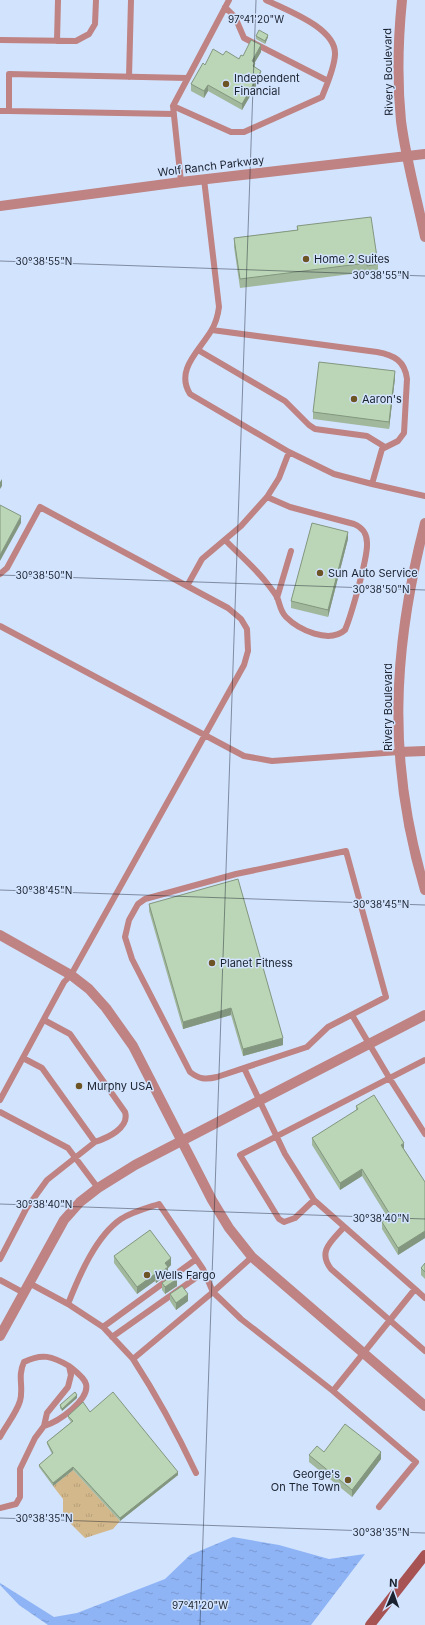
<svg xmlns="http://www.w3.org/2000/svg" width="425" height="1625" font-family="Inter,sans-serif">
<defs>
<pattern id="park-tufts" width="24" height="20" patternUnits="userSpaceOnUse"><rect width="24" height="20" fill="#d3b88b"/><path d="M3 7l-1-3M5 7V3M7 7l1-3M15 17l-1-3M17 17v-4M19 17l1-3" fill="none" stroke="#b59e78"/></pattern>
<pattern id="water-ripples" width="26" height="14" patternUnits="userSpaceOnUse"><rect width="26" height="14" fill="#8eb4f5"/><path d="M2 4q2-2 4 0t4 0M15 11q2-2 4 0t4 0" fill="none" stroke="#7a9ad2"/></pattern>
</defs>
<rect width="100%" height="100%" fill="#d2e3fe"/>
<path fill="url(#park-tufts)" d="M73,1470L120,1521L113,1529L85,1538L63,1516V1499L53,1486Z"/>
<path fill="url(#water-ripples)" d="M233,1537L279,1545L329,1559L365,1554L311,1625H48L19,1605L0,1585V1583L54,1617L77,1613L165,1579L190,1555Z"/>
<g fill="none" stroke-linecap="round" stroke-linejoin="round">
<path stroke="#be8382" stroke-width="6" d="M225,7L235,17L244,38L328,81
M0,40L76,41L89,34L95,24L96,0
M57,41L58,0
M129,77L131,0
M173,106L231,132H244L322,97C327,84 334,69 335,55C337,28 286,10 266,0
M0,111H9
M174,114L9,111V74L187,78
M204,179L219,307C218,315 216,323 211,331C199,351 175,370 190,394L289,452L334,474L372,484L425,496
M181,182L173,106L229,0
M212,330L377,352C394,355 405,361 407,379L404,433L398,441L382,449L372,484
M198,350L285,401L309,425L315,429L367,436L385,447
M225,540C239,554 254,567 266,582C270,587 274,592 277,597C280,604 280,611 286,617C299,630 329,644 345,630C351,616 368,557 367,543C367,534 362,527 354,524L290,507L267,497
M0,574L7,568L40,507L228,608L241,619L247,629L248,651L244,665L71,975L64,982L0,1100
M187,586L202,559L241,526L267,497L279,478L289,452
M277,598L291,551
M0,626L244,756L272,761L399,752
M346,851L386,997L328,1027L307,1047L217,1077C205,1080 199,1079 190,1072L132,959L125,937L129,920L138,904L145,899L236,874Z
M352,1015L390,1079L425,1134
M44,1020L70,1034L125,1112C130,1128 107,1138 95,1142
M0,1112L68,1148L98,1188
M314,1200L295,1218L284,1222L279,1219L240,1155L425,1060
M344,1227C332,1241 317,1251 331,1269L425,1351
M0,1259L26,1209L47,1180L95,1142L42,1068L23,1058
M0,1280L24,1293
M29,1283L68,1304L103,1327L133,1359L213,1292L252,1257
M415,1289L425,1298
M68,1304C79,1276 96,1236 121,1219C132,1212 147,1208 159,1204L203,1269L213,1292L241,1319L333,1391L415,1289L314,1200L285,1154L244,1068
M103,1327L195,1260
M112,1337L204,1272
M133,1359C157,1396 177,1433 196,1473
M333,1391L416,1462L379,1507
M44,1426C58,1422 90,1400 86,1384C84,1377 75,1371 69,1366
M0,1437C6,1425 16,1414 20,1401C24,1387 17,1377 24,1362C42,1353 52,1356 69,1366L71,1375L68,1387L47,1413L44,1426L35,1438L20,1469V1497L16,1504L0,1508"/>
<path stroke="#be8382" stroke-width="10" d="M399,752L425,751
M0,935L71,975L89,989L106,1008L133,1046L212,1200L229,1228L252,1257L425,1406
M0,1336L64,1220L80,1202L98,1188L135,1165L425,1015"/>
<path stroke="#be8382" stroke-width="10" d="M402,0C398,40 397,81 401,121C406,160 417,199 425,237
M0,206L181,182L425,154
M425,523C392,651 387,763 425,890"/>
<path stroke="#a75354" stroke-width="10" d="M370,1625L425,1555"/>
</g>
<path fill="#a1b89d" d="M256,36L268,37L265,44L256,39Z
M261,52L255,62V68L261,77L242,110L208,91L204,98L191,91V84L205,65L223,55L239,59L243,56Z
M297,226L378,264V273L367,274V272L240,288L234,247V238L297,230Z
M395,378L389,429L313,419V412Z
M348,539L328,617L291,608V601Z
M149,904L283,1045L243,1056L231,1015L183,1029L149,911Z
M356,1106L404,1149L425,1182V1238L398,1255L382,1229V1222L388,1218L362,1176L340,1190L312,1145V1138L356,1111Z
M114,1256L171,1265L168,1268V1274L156,1283L155,1281L137,1294L114,1263Z
M425,1263V1279L421,1275V1268Z
M162,1283L177,1286L165,1294L162,1290Z
M170,1294L188,1301L176,1310L170,1301Z
M77,1398L62,1411L60,1408V1405Z
M90,1412L178,1475L120,1521L73,1470L53,1486L39,1467V1465L52,1454L47,1444V1442L71,1422L68,1418V1416Z
M324,1452L381,1459L352,1497L309,1462V1455Z"/>
<path fill="#83967f" d="M268,35V37L265,44V41Z
M261,45V52L252,67V61Z
M261,71V77L242,110V104Z
M208,85V91L204,98V91Z
M395,371V378L389,429V422Z
M2,479V486L0,489V482Z
M21,516V523L0,561V555Z
M348,532V539L328,617V610Z
M231,1008V1015L183,1029V1022Z
M283,1038V1045L243,1056V1049Z
M404,1143V1150L401,1145Z
M362,1169V1176L340,1190V1183Z
M425,1231V1238L398,1255V1248Z
M171,1258V1265L168,1268V1274L156,1283V1276L165,1263Z
M155,1274V1281L137,1294V1287Z
M177,1279V1286L165,1294V1287Z
M188,1294V1301L176,1310V1303Z
M77,1395V1398L62,1411V1409Z
M381,1452V1459L352,1497V1490Z
M73,1467V1470L53,1486V1483Z
M178,1472V1475L120,1521V1518Z"/>
<path fill="#bbd6b6" stroke="#83967f" d="M259,30L268,35L265,41L256,36Z
M251,40L261,45L252,61L255,63L253,66L261,71L242,104L208,85L204,91L191,84L203,63L205,65L213,49L223,55L226,51L239,59L241,55L243,56Z
M371,217L378,264L367,266V263L240,279L234,238L298,230L297,226Z
M319,362L395,371L389,422L313,412Z
M0,505L21,516L0,555Z
M312,523L348,532L328,610L291,601Z
M238,879L283,1038L243,1049L231,1008L183,1022L149,904Z
M374,1095L404,1143L401,1145L425,1182V1231L398,1248L382,1222L391,1216L362,1169L340,1183L312,1138L358,1109L356,1106Z
M150,1230L171,1258L165,1263L168,1267L156,1276L155,1274L137,1287L114,1256Z
M425,1263V1272L421,1268Z
M174,1274L177,1279L165,1287L162,1283Z
M182,1286L188,1294L176,1303L170,1294Z
M75,1392L77,1395L62,1409L60,1405Z
M113,1392L178,1472L120,1518L73,1467L53,1483L39,1465L53,1453L47,1442L73,1421L68,1416L83,1402L90,1412Z
M345,1424L381,1452L352,1490L309,1455L317,1446L324,1452Z"/>
<path fill="none" stroke="#1b222f" stroke-width="1" stroke-opacity="0.45" d="M0,261L425,276M0,575L425,590M0,890L425,905M0,1204L425,1219M0,1518L425,1533M200,1625L256,0"/>
<g fill="#6d5425" stroke="#d2e3fe" stroke-width="1.5">
<circle cx="226" cy="84" r="4"/>
<circle cx="306" cy="259" r="4"/>
<circle cx="354" cy="399" r="4"/>
<circle cx="320" cy="573" r="4"/>
<circle cx="212" cy="963" r="4"/>
<circle cx="79" cy="1086" r="4"/>
<circle cx="147" cy="1275" r="4"/>
<circle cx="348" cy="1480" r="4"/>
</g>
<g text-anchor="middle" dominant-baseline="central" stroke-width="3" stroke-linejoin="round" paint-order="stroke">
<g font-size="11" fill="#1b222f" stroke="#d2e3fe">
<text transform="translate(388 72) rotate(-91)">Rivery Boulevard</text>
<text transform="translate(211 166) rotate(-7)">Wolf Ranch Parkway</text>
<text transform="translate(388 707) rotate(-90)">Rivery Boulevard</text>
</g>
<g font-size="11" fill="#1b222f" stroke="#d2e3fe" text-anchor="start">
<text x="234" y="78">Independent<tspan x="234" dy="13">Financial</tspan></text>
<text x="314" y="259">Home 2 Suites</text>
<text x="362" y="399">Aaron's</text>
<text x="328" y="573">Sun Auto Service</text>
<text x="220" y="963">Planet Fitness</text>
<text x="87" y="1086">Murphy USA</text>
<text x="155" y="1275">Wells Fargo</text>
<text x="340" y="1474" text-anchor="end">George's<tspan x="340" dy="13">On The Town</tspan></text>
</g>
</g>
<g font-size="10" text-anchor="middle" fill="#1b222f" stroke="#d2e3fe" stroke-width="3" stroke-linejoin="round" paint-order="stroke">
<text x="256" y="23">97°41'20"W</text>
<text x="44" y="265">30°38'55"N</text>
<text x="381" y="279">30°38'55"N</text>
<text x="44" y="579">30°38'50"N</text>
<text x="381" y="593">30°38'50"N</text>
<text x="44" y="894">30°38'45"N</text>
<text x="381" y="908">30°38'45"N</text>
<text x="44" y="1208">30°38'40"N</text>
<text x="381" y="1222">30°38'40"N</text>
<text x="44" y="1522">30°38'35"N</text>
<text x="381" y="1536">30°38'35"N</text>
<text x="200" y="1609">97°41'20"W</text>
</g>
<g transform="translate(393 1593) rotate(2)" stroke="#d2e3fe" stroke-width="3" paint-order="stroke">
<path d="M0-3L7 15L0 10L-7 15Z" fill="#1b222f"/>
<text y="-6" font-size="11" font-weight="bold" text-anchor="middle" fill="#1b222f">N</text>
</g>
</svg>
